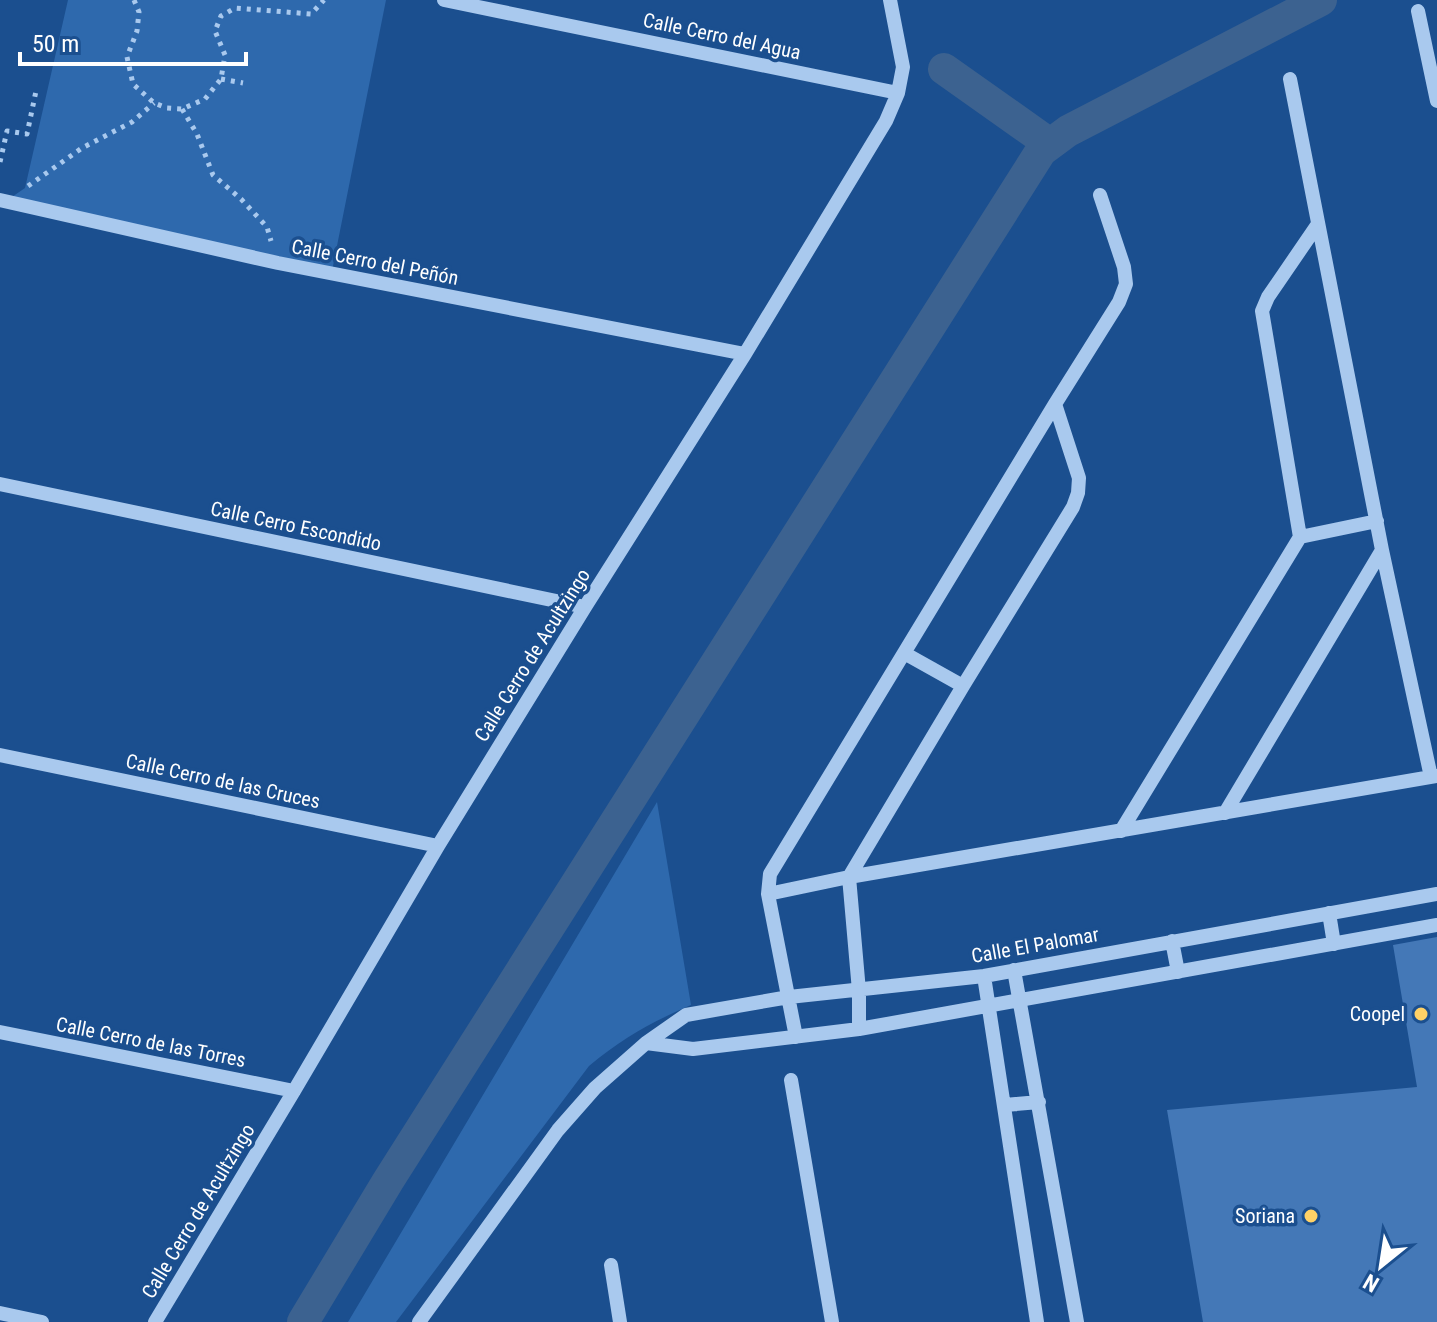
<svg xmlns="http://www.w3.org/2000/svg" width="1437" height="1322" font-family="'Roboto Condensed',sans-serif">
<rect width="100%" height="100%" fill="#1b4f8f"/>
<path fill="#2e69ad" d="M68,0H386L331,276L6,201L25,188Z
M657,802L691,1005C650,1023 624,1037 589,1066L396,1322H348Z"/>
<g fill="none" stroke-linecap="round" stroke-linejoin="round">
<path stroke="#3c6290" stroke-width="32" d="M944,69L1050,144
M303,1322L388,1181L1041,151L1068,131L1321,0"/>
</g>
<path fill="#4478b7" d="M1437,937V1322H1203L1167,1110L1417,1087L1393,945Z"/>
<g fill="none" stroke-linecap="round" stroke-linejoin="round">
<path stroke="#a9c9ee" stroke-width="5" stroke-dasharray="4 6" stroke-linecap="butt" d="M134,0L139,12L137,31L127,57L133,84L154,103L167,108L182,109L205,99L221,79L225,55L215,31L221,16L235,8L311,14L324,0
M221,79L243,83
M182,109L197,134L213,175L241,199L267,227L271,241
M0,162L7,131L27,134L36,91
M28,186L82,148L132,122L154,103"/>
<path stroke="#a9c9ee" stroke-width="14" d="M444,0L898,93
M1418,11L1437,101
M1290,79L1382,550L1431,777
M0,200L278,263L745,354
M0,484L585,607
M1300,537L1262,311L1268,297L1318,224
M904,653L963,686
M0,755L438,846
M1225,813L1382,550
M1121,831L1300,537L1377,521
M768,894L849,877L1437,776
M1329,913L1334,944
M1172,941L1178,972
M1014,970L1077,1322
M984,976L1037,1322
M859,1029V991L849,877L963,686L1073,507L1078,493L1079,478L1055,404
M0,1032L294,1091
M796,1037L768,894L770,874L1055,404L1119,302L1126,284L1124,267L1100,195
M646,1043L693,1049L859,1029L1437,925
M791,1080L832,1322
M1005,1105L1039,1102
M611,1265L620,1322
M0,1313L42,1322
M155,1322L294,1091L438,846L585,607L745,354L886,121L898,93L903,67L890,0
M419,1322L558,1130L595,1088L646,1043L686,1015L789,997L984,976L1437,894"/>
</g>
<g fill="#ffd166" stroke="#1b4f8f" stroke-width="3">
<circle cx="1421" cy="1014" r="8"/>
<circle cx="1311" cy="1216" r="8"/>
</g>
<g text-anchor="middle" dominant-baseline="central" stroke-width="7" stroke-linejoin="round" paint-order="stroke">
<g font-size="20" fill="#fff" stroke="#1b4f8f">
<text transform="translate(722 36) rotate(12)">Calle Cerro del Agua</text>
<text transform="translate(375 262) rotate(11)">Calle Cerro del Peñón</text>
<text transform="translate(296 526) rotate(12)">Calle Cerro Escondido</text>
<text transform="translate(532 655) rotate(-58)">Calle Cerro de Acultzingo</text>
<text transform="translate(223 781) rotate(12)">Calle Cerro de las Cruces</text>
<text transform="translate(1035 945) rotate(-10)">Calle El Palomar</text>
<text transform="translate(151 1042) rotate(11)">Calle Cerro de las Torres</text>
<text transform="translate(198 1211) rotate(-59)">Calle Cerro de Acultzingo</text>
</g>
<g font-size="20" fill="#fff" stroke="#1b4f8f" text-anchor="end">
<text x="1405" y="1014">Coopel</text>
<text x="1295" y="1216">Soriana</text>
</g>
</g>
<g transform="translate(1381 1266) rotate(210)" stroke="#1b4f8f" stroke-width="6" paint-order="stroke">
<path d="M0-6L14 30L0 20L-14 30Z" fill="#ffffff"/>
<text y="-12" font-size="22" font-weight="bold" text-anchor="middle" fill="#ffffff">N</text>
</g>
<path d="M20 52v12h226v-12" fill="none" stroke="#ffffff" stroke-width="4"/>
<text x="32" y="52" font-size="24" fill="#ffffff" stroke="#1b4f8f" stroke-width="6" paint-order="stroke">50 m</text>
</svg>
